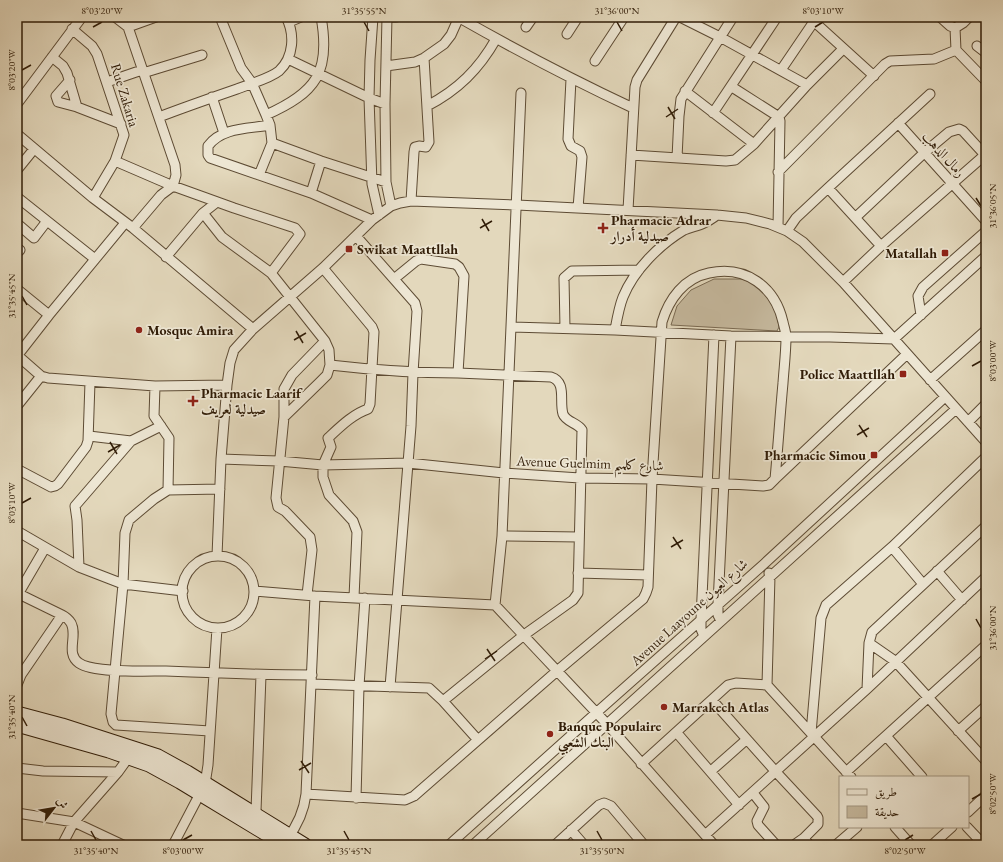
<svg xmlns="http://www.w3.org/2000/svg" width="1003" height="862" font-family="'EB Garamond',Amiri,serif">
<rect width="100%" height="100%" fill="#e3d8bc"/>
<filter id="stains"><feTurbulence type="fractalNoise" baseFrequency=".005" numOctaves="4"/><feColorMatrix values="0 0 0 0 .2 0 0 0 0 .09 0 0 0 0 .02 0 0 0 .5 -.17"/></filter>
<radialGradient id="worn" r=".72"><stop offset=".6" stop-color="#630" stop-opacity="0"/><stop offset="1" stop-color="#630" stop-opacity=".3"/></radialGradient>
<path fill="#c5b89d" stroke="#7a6a52" d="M714,279H742L762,287L775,304L779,327L777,331L671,325L677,306L691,290Z"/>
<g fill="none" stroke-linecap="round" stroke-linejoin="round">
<g stroke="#5d4b34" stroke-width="11">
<path id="street" d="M115,17L128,27L175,165L176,175L173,186L161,195L133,228
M220,17L241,68L252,83L266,115L270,125L272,143L321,161L386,182
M373,17L370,60L369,98L372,184L379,215
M386,17H396
M387,17L385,104L386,182L391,206
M458,17C516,50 573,80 633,108
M680,17L720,37L807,85
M809,17L874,76
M940,17L950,26L955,28L963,23L969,17
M289,22L301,17
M128,27L156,17
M526,27L533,17
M955,28L956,50
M72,29L92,46L97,54L124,135L115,161L93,198
M567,34L578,17
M977,46L986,53
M52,57L63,66L67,73L77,107L121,124
M288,59L369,98L385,104
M595,61L624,17
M386,66L415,62L424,58L444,44L451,35L459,17
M781,70L817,17
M143,73L202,55
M571,79L568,139L571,146L580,151L582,157L578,208
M70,80L56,96L58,102L77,107
M107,82L142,70
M732,87L779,117L780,121L778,227
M685,91L754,144
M212,97L224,133
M17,104L82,17
M427,106C458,90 479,69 496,39
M713,113L777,17
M266,115C316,93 331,72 321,17
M159,117C185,107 211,98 237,89C249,84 269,79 279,71C294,57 295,34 286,17
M898,123L986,221
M270,125C249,129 222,127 208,146V155L210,158L311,193L372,220
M17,134L93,198L133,228L253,329
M631,155L726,161L735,160L754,144L807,85L843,49
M677,158L679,116L681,99L733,17
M115,161L173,186L234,208L295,228L300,234L298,237L271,273
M17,170L34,149
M778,172L885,64L890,61L934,59L956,50L986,81
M259,175L272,143
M828,188L881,246
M311,193L321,161
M17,197L95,259
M411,201L414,152L415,147L419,146L426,147L429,142L424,58
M628,210L635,87L637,80L676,17
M203,213L222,237L271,273L325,341L292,375L284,389V417L276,498L278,507L285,511L310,537L312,550L307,595
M856,217L924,153L949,132L959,129L963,131L985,155
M17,229L20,226L34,238L47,221
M787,231L796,218L828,188L930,94
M356,236L415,303L417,311L413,373L411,426L390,687
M17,248L20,250L17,253
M166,257L203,213L217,202
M323,268L372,327L374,332L370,404L368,409C353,414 340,427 328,438L331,447L323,465V477L329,495L353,521L357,532L354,597
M394,279L416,261L421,259L455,264L459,267L464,276L458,373L551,377C567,382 559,401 563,414C566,422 578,423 582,430L578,593L573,600L524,635L443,701
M843,282L881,246L986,154
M17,289L49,315
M921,315L918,296L923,287L986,231
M512,327L615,330L731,336L830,337L894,339L986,256
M565,328L564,278L572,271L639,270
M615,330C617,319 619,307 623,297C634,270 659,245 684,230C691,227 698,226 704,223C709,221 713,218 717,215
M325,341L329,350L330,365C373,370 415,373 458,373
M17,355L41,376L48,378L155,386L227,385
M17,356L49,315L125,223
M930,380L986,330
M155,386L154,416L169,438L168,490
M17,406L41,376
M284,417L319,383L327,375L330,365
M968,422L986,404
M89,436L131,441
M221,459L279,461L323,465L408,463L504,473L580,478L652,479L763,486L769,485L775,479L907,354
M17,469L51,487L55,486L58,484L86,447L88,441L90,382
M17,531L79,567L123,584L183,591
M502,536L579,537
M892,547L923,584
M217,556L221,459L227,385L230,363L234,350L253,329L323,268L372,220L391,206L400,203L411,201L517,205L717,215L746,218L770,224L787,231L803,242L843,282L986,442
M182 592a36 36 0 1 1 72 0a36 36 0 1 1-72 0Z
M79,567L77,520L75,506L131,441L161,426
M937,571L962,600
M578,573L648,575
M769,573L770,576L767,685L851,777
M254,591L315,596L495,605L607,724L714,845
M17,593L62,615C66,617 69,620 71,623C78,636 65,653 79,663C93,673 144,671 163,671C213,673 262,675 312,675
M17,596L45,548
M495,605L502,536L521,93
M721,621L718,615V604L731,336
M704,636L701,629V619L714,335
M869,643L895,661L986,761
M311,684L429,688L443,701L478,740
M17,685L21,675L62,615
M867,689L869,643L872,632L986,526
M712,700L776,772L817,816L818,818V824L804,838L809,845
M210,731L116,725L113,722L111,714L123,584L125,533L129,520L154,499L168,490L220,489
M958,731L986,706
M677,733L739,805
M811,733L821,618L826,605L892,547L986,457
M886,736L922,777
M641,764L728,685L736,683L767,685
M17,768L43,771L118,772
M711,771L746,740
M846,772L986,645
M753,793L764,807L757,821L758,825L776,845
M306,794L405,800L414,796L557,671L643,599L646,593L648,587L652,479L662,322C669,299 684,278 709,273C746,265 775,287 783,322C784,327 786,332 786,337C786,352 784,368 783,383C780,415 778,447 775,479
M356,798L359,686L365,598
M968,812L986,795
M17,813L74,822L123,845
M254,814L256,811L261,675
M895,827L911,845
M967,827L984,845
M571,830L584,845
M705,835L867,689L986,577
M287,839C297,826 304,811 306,794L315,596
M62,845L74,822L118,772L131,754
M173,845L205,784L208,765L217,628
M449,845L596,713L764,564L945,397
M473,845L956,409
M555,845L599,805L604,803L611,806L644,845
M794,845L804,838
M836,845L857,827
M932,845L952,827"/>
</g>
<g stroke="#301c07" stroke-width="15">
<path id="secondary" d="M17,713L62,725L158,756L187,772L305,845
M17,725L109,751L149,765L180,782L284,845"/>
</g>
<use href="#street" stroke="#ede6d3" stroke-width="9"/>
<use href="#secondary" stroke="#ede6d3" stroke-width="13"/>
</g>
<path fill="none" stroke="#301c07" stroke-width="1.5" d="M364,22L369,31M617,22L622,31M93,27L102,22M815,27L823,22M22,70L31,65M668,107L675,119M666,117L678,109M976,198L981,206M482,219L489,231M480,228L492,221M22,296L27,305M296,331L303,343M294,340L306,333M972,366L981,361M859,425L867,437M857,435L869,428M110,442L117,454M108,452L120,445M22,503L31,498M673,537L681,549M671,547L683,540M976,619L981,628M487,649L495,661M485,659L497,651M22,717L27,726M301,761L309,773M299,770L311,763M972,799L981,794M91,831L96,840M344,831L349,840M597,831L602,840M183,840L192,835M905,840L913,835"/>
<g fill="#8f2418" stroke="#ede6d3" stroke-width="1.5">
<path d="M601 222h4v4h4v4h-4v4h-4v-4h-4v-4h4z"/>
<rect x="345" y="245" width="8" height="8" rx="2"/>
<rect x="941" y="249" width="8" height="8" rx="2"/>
<circle cx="139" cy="330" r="4"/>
<rect x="899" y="370" width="8" height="8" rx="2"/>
<path d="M191 395h4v4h4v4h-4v4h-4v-4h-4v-4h4z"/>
<rect x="870" y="451" width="8" height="8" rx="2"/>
<circle cx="664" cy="707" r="4"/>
<circle cx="550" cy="734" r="4"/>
</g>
<g text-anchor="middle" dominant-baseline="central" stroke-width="3.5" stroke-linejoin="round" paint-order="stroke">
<g font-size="14" fill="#301c07" stroke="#ede6d3">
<text transform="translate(125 95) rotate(73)">Rue Zakaria</text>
<text transform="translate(944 154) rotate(48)">رمال الدهب</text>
<text transform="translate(590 463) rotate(2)">Avenue Guelmim شارع كلميم</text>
<text transform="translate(689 612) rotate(-42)">Avenue Laayoune شارع العيون</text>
</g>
<g font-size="14" font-weight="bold" fill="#301c07" stroke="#ede6d3" text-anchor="start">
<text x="611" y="220">Pharmacie Adrar<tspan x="611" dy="16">صيدلية أدرار</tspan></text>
<text x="357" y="249">Swikat Maattllah</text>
<text x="937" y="253" text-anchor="end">Matallah</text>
<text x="147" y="330">Mosque Amira</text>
<text x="895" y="374" text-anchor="end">Police Maattllah</text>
<text x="201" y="393">Pharmacie Laarif<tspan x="201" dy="16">صيدلية لعريف</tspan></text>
<text x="866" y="455" text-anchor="end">Pharmacie Simou</text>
<text x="672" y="707">Marrakech Atlas</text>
<text x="558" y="726">Banque Populaire<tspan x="558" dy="16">البنك الشعبي</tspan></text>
</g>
</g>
<rect width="1003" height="862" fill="none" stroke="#e3d8bc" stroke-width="44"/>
<rect x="839" y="776" width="130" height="52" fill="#ede6d3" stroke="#a19581"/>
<rect x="847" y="789" width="20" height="6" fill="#ede6d3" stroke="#a19581"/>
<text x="875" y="796" font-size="12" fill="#301c07">طريق</text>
<rect x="847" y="806" width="20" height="12" fill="#c5b89d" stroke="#a19581"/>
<text x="875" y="816" font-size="12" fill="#301c07">حديقة</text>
<g transform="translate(54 808) rotate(59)" stroke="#ede6d3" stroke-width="3" paint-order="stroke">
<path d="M0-3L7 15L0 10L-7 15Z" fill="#301c07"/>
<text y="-6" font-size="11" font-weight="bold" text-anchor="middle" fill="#301c07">ش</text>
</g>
<rect x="22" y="22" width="959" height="818" fill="none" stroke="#301c07" stroke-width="1.5"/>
<g font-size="10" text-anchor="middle" fill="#301c07">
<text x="102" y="14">8°03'20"W</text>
<text x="364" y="14">31°35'55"N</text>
<text x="617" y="14">31°36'00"N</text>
<text x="823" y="14">8°03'10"W</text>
<text transform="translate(11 70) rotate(-90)" y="4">8°03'20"W</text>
<text transform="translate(992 206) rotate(-90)" y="4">31°36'05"N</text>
<text transform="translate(11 296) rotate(-90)" y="4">31°35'45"N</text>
<text transform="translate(992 361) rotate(-90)" y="4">8°03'00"W</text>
<text transform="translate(11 503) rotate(-90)" y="4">8°03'10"W</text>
<text transform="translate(992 628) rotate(-90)" y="4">31°36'00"N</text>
<text transform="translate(11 717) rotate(-90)" y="4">31°35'40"N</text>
<text transform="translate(992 794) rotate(-90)" y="4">8°02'50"W</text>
<text x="96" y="854">31°35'40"N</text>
<text x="183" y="854">8°03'00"W</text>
<text x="349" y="854">31°35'45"N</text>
<text x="602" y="854">31°35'50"N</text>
<text x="905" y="854">8°02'50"W</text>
</g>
<rect width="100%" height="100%" filter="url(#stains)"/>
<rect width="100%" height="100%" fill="url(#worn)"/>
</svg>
